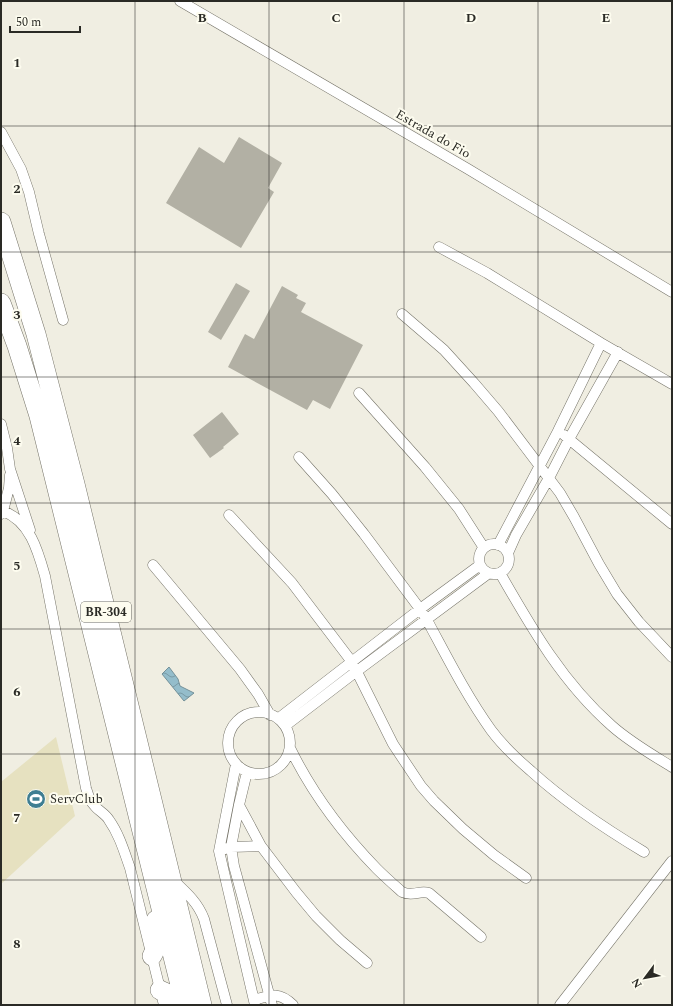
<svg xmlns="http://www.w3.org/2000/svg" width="673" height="1006" font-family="Spectral,serif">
<defs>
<pattern id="water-waves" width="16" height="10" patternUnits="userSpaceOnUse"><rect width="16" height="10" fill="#94bdcb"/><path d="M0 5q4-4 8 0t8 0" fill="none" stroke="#799aa5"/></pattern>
</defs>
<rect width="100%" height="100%" fill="#f0eee2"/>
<path fill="#e6e1c0" d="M56,737L75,816L1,884V782Z"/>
<path fill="url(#water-waves)" stroke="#749199" d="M169,667L178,679L180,686L194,693L184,701L162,674Z"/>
<path fill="#b2b0a4" d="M239,137L282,163L268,188L274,192L241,248L166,203L199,147L224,163Z
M236,283L250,291L221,340L208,332Z
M282,286L298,295L296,298L306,303L301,312L363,345L330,409L313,400L307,410L228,367L245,334L254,339Z
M222,412L239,434L223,447L224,448L210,458L193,435Z"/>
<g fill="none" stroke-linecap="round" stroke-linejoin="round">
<g stroke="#757368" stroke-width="11">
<path id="street" d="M180,1L468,169L672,292
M1,132L21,169L29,192L39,234L63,320
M439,247L487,273L601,343L672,384
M402,314L444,350L474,383L498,411L560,493L574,517L599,564L617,594L639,622L672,657
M359,393L425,467L459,509L484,548
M1,424L7,448L10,469L30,530
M564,435L672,524
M299,457L332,494L364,534L420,609L427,620C447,657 466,695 491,730C502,745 517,759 531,771C565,802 604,828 644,852
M3,511C30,521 38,551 45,576L86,788C88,794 89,800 94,805C98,811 105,813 109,820C119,834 124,851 130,868L164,1005
M1,514L3,511L9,488L10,475
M229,515L292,583L352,662L393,744L421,786L434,801L463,829L494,855L526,878
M479 559a15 15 0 1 1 30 0a15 15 0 1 1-30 0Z
M498,545L558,431L601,343
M508,553L516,535L549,478L569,439L618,352
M153,565L240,669L258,694L270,715
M500,573C532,629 563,683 612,726C630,742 651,754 672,767
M228 743a31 31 0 1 1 62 0a31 31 0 1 1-62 0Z
M279,718L420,609L480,565
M285,726L349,677L489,573
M290,748C312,793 342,833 377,869C385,877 393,884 402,892C413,897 419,890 429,893L481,937
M236,764L219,851L255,1005
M247,772L239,805L231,847L234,866L272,1005
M239,805L261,846L296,892L316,916L340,940L367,963
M225,849L231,847L261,846
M174,881C187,893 198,903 204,919L227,1005
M254,1000C270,995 279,991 293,1005
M560,1005L672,861"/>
</g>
<g stroke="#757368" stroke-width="20">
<path id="highway" d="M1,222L36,334L75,484L202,1005
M1,303L17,346L39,416L185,1005
M152,956C159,945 157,933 156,920
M160,990C169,994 174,996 178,1005"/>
</g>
<use href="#street" stroke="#fff" stroke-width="10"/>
<use href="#highway" stroke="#fff" stroke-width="19"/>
</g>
<path fill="none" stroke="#2a2a25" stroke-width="1" stroke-opacity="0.55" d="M135,1V1005M269,1V1005M404,1V1005M538,1V1005M1,126H672M1,252H672M1,377H672M1,503H672M1,629H672M1,754H672M1,880H672"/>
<defs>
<g id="stadium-disc" transform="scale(1)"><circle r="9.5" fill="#3f7e92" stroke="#fdfcef"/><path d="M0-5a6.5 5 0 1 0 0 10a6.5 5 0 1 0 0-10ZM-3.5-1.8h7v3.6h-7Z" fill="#fff"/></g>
</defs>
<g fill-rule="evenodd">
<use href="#stadium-disc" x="36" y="799"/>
</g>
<g text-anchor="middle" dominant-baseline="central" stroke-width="4" stroke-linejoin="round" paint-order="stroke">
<rect fill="#fdfcef" stroke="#696962" stroke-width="1" x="81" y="602" width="50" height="20" rx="3"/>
<g font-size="12" font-weight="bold" fill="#2a2a25">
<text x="106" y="612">BR-304</text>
</g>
<g font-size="13" fill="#2a2a25" stroke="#fdfcef">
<text transform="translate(433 134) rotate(30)">Estrada do Fio</text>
</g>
<g font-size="13" fill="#2a2a25" stroke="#fdfcef" text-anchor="start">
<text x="50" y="799">ServClub</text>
</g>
</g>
<g font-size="13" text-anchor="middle" font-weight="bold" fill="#2a2a25" stroke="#fdfcef" stroke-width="4" stroke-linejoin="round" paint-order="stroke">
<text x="202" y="22">B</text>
<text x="336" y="22">C</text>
<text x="471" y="22">D</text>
<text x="606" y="22">E</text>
<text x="17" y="67">1</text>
<text x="17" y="193">2</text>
<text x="17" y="319">3</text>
<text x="17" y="445">4</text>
<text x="17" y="570">5</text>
<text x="17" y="696">6</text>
<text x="17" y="822">7</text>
<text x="17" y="948">8</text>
</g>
<rect width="673" height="1006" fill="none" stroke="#2a2a25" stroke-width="4"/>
<g transform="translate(645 978) rotate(238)" stroke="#fdfcef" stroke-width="3" paint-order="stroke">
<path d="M0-3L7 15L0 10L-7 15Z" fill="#2a2a25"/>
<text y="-6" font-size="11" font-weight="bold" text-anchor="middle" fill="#2a2a25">N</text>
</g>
<path d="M10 26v6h70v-6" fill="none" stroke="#2a2a25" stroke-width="2"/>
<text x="16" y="26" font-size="12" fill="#2a2a25" stroke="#fdfcef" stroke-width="3" paint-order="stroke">50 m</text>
</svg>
